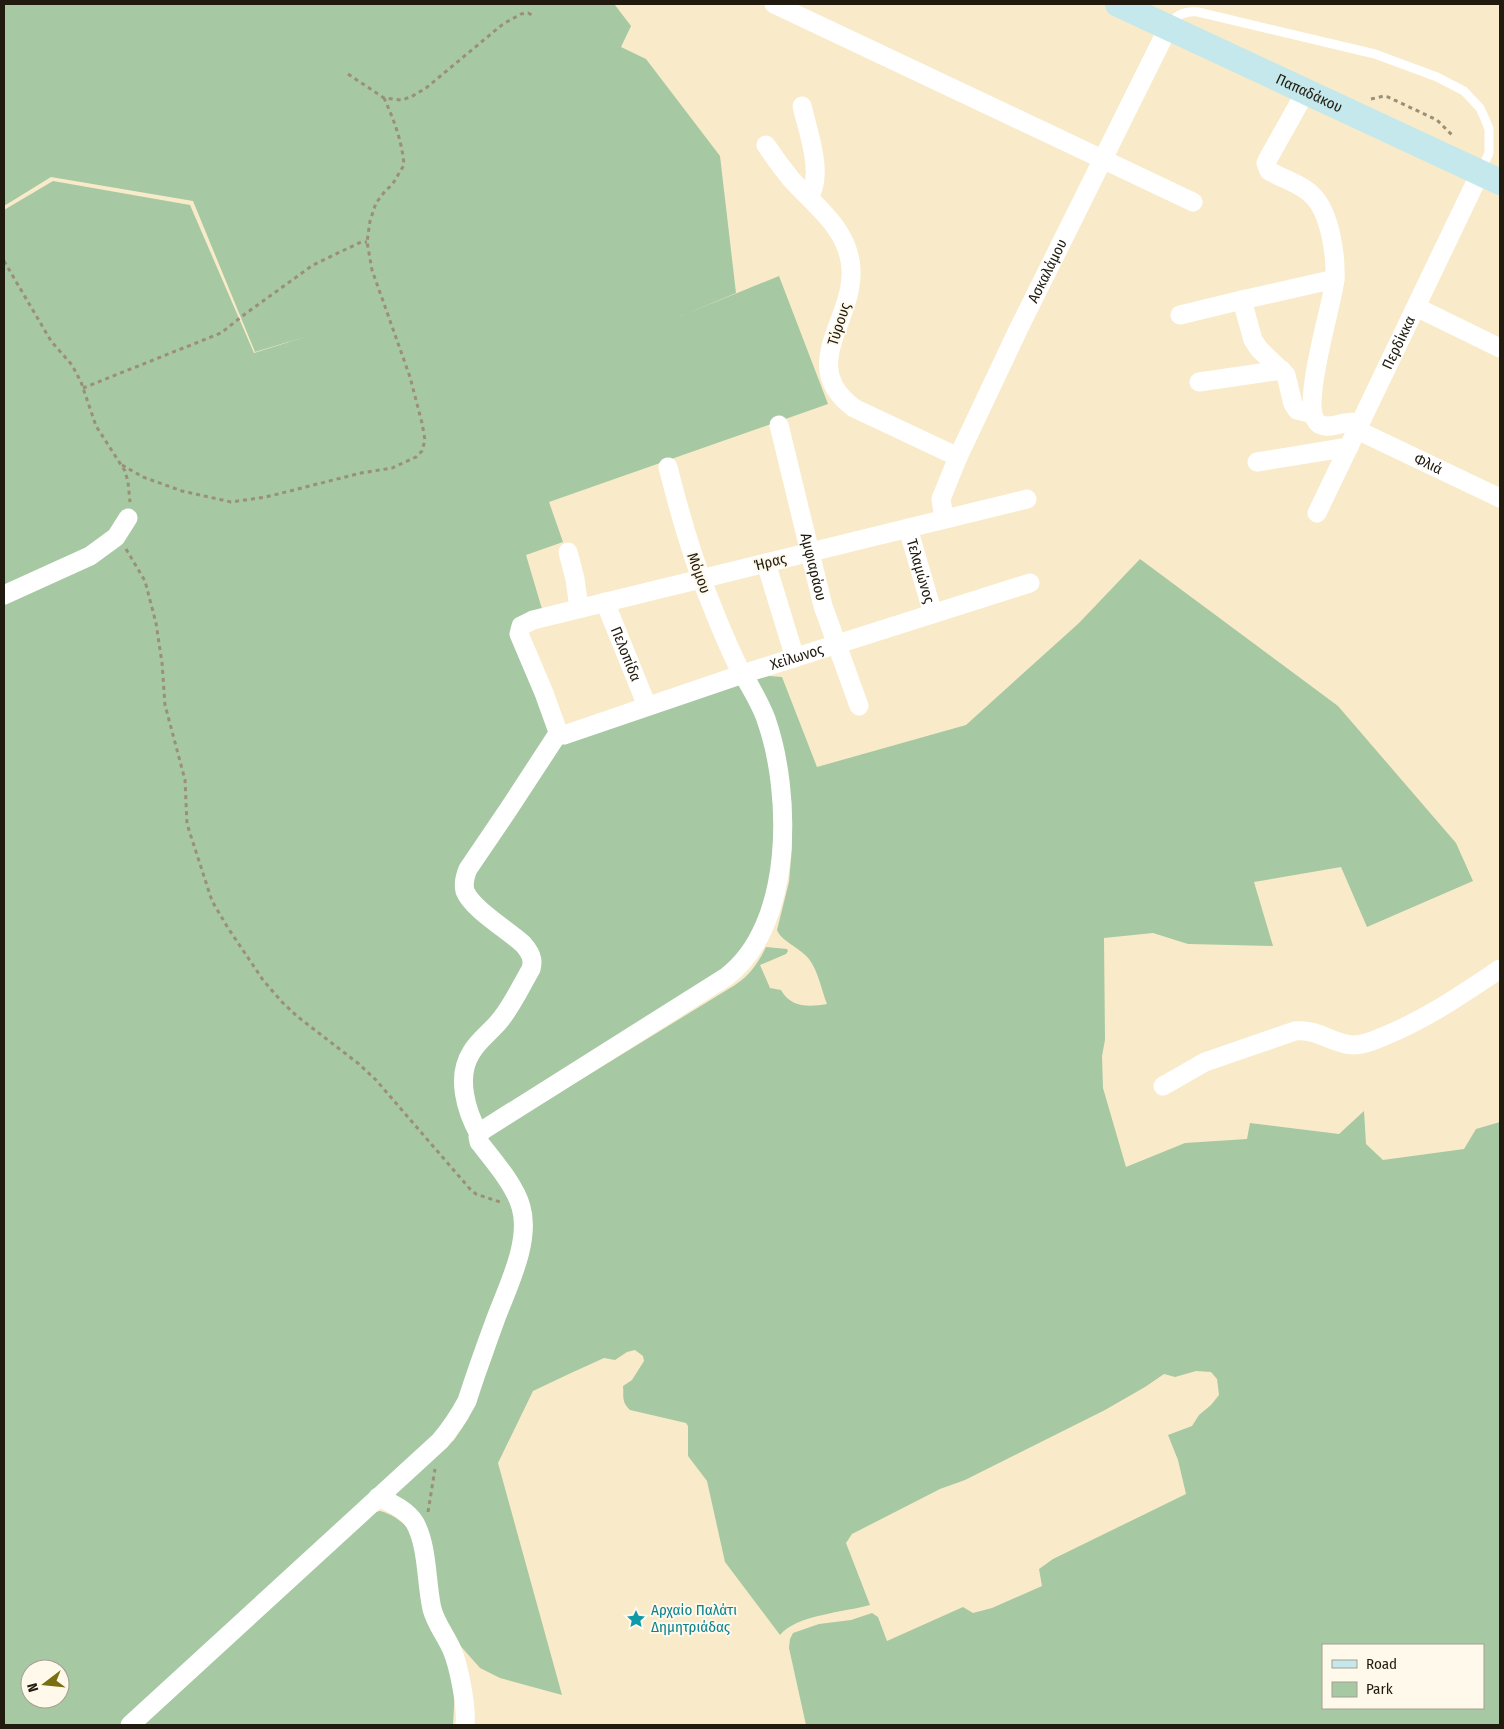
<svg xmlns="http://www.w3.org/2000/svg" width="1504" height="1729" font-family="'Fira Sans Condensed',sans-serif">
<rect width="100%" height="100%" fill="#f9ebc9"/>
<path fill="#a6c8a3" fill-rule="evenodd" d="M4,4L615,5L631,26L621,47L646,59L720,156L736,293L681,316L779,276L828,404L549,502L563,542L526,555L542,609L522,616L552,738L736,685L740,686L753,708L771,766L776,858L766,906L736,961L477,1126L508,1197L514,1215L515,1242L466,1385L445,1427L122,1725H4V210L53,181L190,205L254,353L311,335L255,352L193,201L51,177L4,206ZM30,1669H60V1699H30Z
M1140,559L1338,706L1456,843L1473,881L1367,927L1341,867L1254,882L1273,946L1188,944L1153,933L1104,938L1105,1040L1102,1056L1103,1088L1126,1167L1185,1143L1247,1139L1250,1123L1339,1134L1364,1111L1366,1144L1383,1160L1464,1149L1476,1129L1500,1122V1725H806L789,1648L790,1639L793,1633L819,1624L851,1620L872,1613L878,1617L887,1641L963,1607L973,1613L992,1608L1042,1586L1039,1569L1053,1559L1186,1494L1178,1460L1168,1435L1192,1426L1199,1415L1211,1405L1219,1395L1217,1379L1211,1372L1196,1371L1175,1377L1164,1374L1145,1387L1105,1410L965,1480L940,1489L852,1534L846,1543L870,1605C845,1612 796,1615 780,1635L725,1562L707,1481L688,1456V1426L686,1423L630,1410C621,1402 624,1396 623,1386L632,1380L644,1361L643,1356L635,1350L627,1352L615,1360L604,1358L571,1373L533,1391L498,1463L562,1695L500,1678L480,1668L457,1642L444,1622L437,1594L395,1498L396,1493L410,1481L454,1440L468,1419L490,1363L529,1249L488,1139L492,1134L735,985C750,975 758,963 766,947L787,949L788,951L786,954L760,965L770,988L781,990C791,1008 809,1007 827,1004C821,989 819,973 809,959C799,947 781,941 777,930L789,882L792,848L791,817L756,679L769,676L782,677L817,767L966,725L1079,623ZM1323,1645H1483V1708H1323Z
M380,1511C392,1514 400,1520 409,1529L455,1689L453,1725H144L375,1512Z"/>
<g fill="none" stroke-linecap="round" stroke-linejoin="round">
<path stroke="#9a8f77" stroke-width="3" stroke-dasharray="4 4" stroke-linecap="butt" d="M348,74L384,98L401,100L411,97L426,88L503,24L521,14L528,13L534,16
M1371,99L1384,96L1388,97L1437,120L1453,136
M4,261L51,341L72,365L81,382L96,426L125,471L128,482L130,502
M83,388L221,333L245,314L313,265L361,242H367
M122,465L143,477L182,491L231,502L266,497L361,473L392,468L416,457L422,451L425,440L422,423L410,377L372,270L367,242L370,221L376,203L386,190L392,185L404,165C402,141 394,120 384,98
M126,549L145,581L156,623L162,663L165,705L185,780L187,824L212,901L228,928L263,980L282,1002L298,1017L359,1064L376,1080L470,1189L476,1194L500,1202
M428,1512L435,1469"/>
<path stroke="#fff" stroke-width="9" d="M1169,26C1175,15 1185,11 1198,12L1375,54L1437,77L1464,91L1480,108L1485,119L1489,129V153L1481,170"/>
<g stroke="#fff" stroke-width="19">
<path d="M774,4L1193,202"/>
<path d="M1306,91L1269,157L1266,163L1269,171L1273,173C1286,180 1303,185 1313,196C1330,213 1336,255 1335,279C1333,304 1298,410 1319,424C1328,429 1337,424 1345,423C1350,422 1355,422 1360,423"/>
<path d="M802,106C808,132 824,174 809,197"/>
<path d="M766,145C774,157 782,168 791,179C815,206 849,229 851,269C854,321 797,366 854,408L958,457"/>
<path d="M1242,300L1253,340L1259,349L1286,375L1293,404L1297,410L1313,414"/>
<path d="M1416,307L1500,348"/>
<path d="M1180,315L1242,300L1335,279"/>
<path d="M1199,382L1282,370"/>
<path id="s1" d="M779,425L823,606L859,706"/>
<path id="s2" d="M1357,430L1500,498"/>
<path d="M1257,462L1349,447"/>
<path id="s3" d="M1027,499L533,620L521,626L519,634L544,693L557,729L560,734L564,735L746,673L1030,583"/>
<path id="s4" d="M1317,513L1480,173"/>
<path id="s5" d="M944,519L941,499L958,457L1018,330L1169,26"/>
<path id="s6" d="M908,528L933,614"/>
<path d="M568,552L575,579L579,608"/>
<path d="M766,563L795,658"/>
<path d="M4,595L90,556L116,537L128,518"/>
<path id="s7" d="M605,602L647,706"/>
<path d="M1163,1086L1205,1062L1295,1031C1317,1028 1334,1045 1354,1045C1366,1045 1377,1039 1387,1035C1428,1018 1464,993 1500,969"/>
<path d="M479,1134C466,1111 456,1077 471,1053C478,1040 492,1031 501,1019C513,1004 521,986 531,969C534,959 530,952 523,944C508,930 472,909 465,891C463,883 465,876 468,869L510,807L559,732"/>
<path d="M378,1497C391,1503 407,1510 415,1523C428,1547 426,1582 432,1609C436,1624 446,1636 452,1650C459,1666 467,1708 465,1725"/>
<path d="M130,1725L440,1441C451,1428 459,1416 467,1401C476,1373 486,1345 496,1318C508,1286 531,1241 521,1207C515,1185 493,1160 479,1142L478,1137L480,1132L726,977C794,926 792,793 766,719C759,700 748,683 738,666C727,644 717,619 708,596C691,554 679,511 668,467"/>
</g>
<path stroke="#c4e8eb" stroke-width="26" id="s8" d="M1118,4L1500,182"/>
</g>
<defs>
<g id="sight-bare" transform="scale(1.5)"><path d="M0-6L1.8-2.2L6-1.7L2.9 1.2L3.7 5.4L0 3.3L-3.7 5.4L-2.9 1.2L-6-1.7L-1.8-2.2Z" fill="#0f9aa8" stroke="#fef9eb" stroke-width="2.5" paint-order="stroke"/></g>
</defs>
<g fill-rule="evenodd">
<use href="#sight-bare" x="636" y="1619"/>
</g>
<g text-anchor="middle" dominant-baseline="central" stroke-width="4" stroke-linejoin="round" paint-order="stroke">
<g font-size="15" fill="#211b0f" stroke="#fef9eb">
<text stroke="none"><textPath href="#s8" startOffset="211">Παπαδάκου</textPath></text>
<text stroke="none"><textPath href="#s5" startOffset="272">Ασκαλάμου</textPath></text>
<text transform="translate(839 324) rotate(-72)">Τύρους</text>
<text stroke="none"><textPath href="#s4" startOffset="189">Περδίκκα</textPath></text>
<text stroke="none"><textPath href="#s2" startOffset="79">Φλιά</textPath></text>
<text transform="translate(770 562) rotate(-14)">Ήρας</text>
<text stroke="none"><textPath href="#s1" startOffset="146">Αμφιαράου</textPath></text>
<text stroke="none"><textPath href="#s6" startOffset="45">Τελαμώνος</textPath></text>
<text transform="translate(699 573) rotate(70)">Μόμου</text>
<text stroke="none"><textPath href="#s7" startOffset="56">Πελοπίδα</textPath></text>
<text stroke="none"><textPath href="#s3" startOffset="888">Χείλωνος</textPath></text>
</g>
<g font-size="15" fill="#0d838f" stroke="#fef9eb" text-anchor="start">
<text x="651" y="1610">Αρχαίο Παλάτι<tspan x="651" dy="17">Δημητριάδας</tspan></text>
</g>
</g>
<rect width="1504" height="1729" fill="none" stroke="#211b0f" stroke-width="10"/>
<rect x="1322" y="1644" width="162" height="65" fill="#fef9eb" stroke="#a6a093"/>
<rect x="1332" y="1660" width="25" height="8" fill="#c4e8eb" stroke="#a6a093"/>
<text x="1366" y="1669" font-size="15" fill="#211b0f">Road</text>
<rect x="1332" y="1682" width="25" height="15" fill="#a6c8a3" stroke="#a6a093"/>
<text x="1366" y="1694" font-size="15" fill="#211b0f">Park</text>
<g transform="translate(45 1684) rotate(254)"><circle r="24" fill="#fef9eb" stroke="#a6a093"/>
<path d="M0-4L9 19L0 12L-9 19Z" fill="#787010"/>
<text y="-8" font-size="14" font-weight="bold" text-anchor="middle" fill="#211b0f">N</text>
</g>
</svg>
